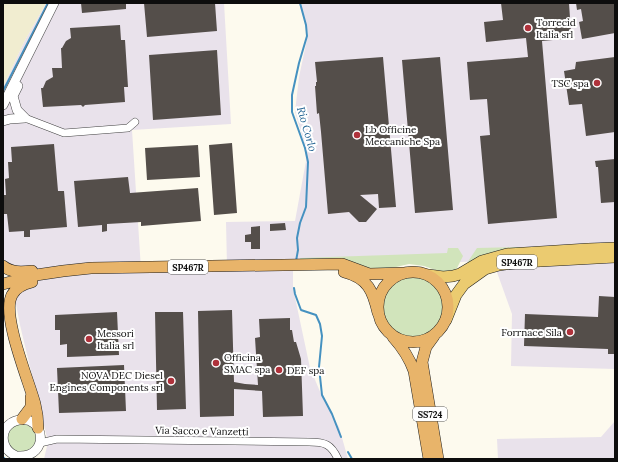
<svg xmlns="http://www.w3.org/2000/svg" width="618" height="462" font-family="Lora,serif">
<rect width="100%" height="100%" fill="#fdfaee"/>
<path fill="#e9e2eb" d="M46,3H224L231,124L132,130L141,269L227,266L226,222L295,221L306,161L305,145L295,112L299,77L306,44L308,33L299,3H615V369L511,366L512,314L493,261L293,267V288L310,368L324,401L339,427L348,459H44L48,442L20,325L15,299L20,278L3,259V87L24,42Z
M615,421V459H498L497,439L601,437Z"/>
<path fill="#f1edd0" d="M3,3H46L24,42L3,87Z"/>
<path fill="#d1e4bb" d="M520,247V248L475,259L467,263L477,248Z
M448,248H458L463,256L456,270L453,272H441L424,266L409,264L383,270L301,262L300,258L447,253Z
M382 306a31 31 0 1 1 62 0a31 31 0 1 1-62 0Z
M8 438a14 14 0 1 1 28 0a14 14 0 1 1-28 0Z"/>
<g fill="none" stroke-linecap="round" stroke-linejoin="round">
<path stroke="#4591c0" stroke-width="2" d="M3,91L48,3
M296,261L298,250L297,238L300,223L306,207L308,162L305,148L292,112V95L299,63L307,36L306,25L300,3
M294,288L295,294L301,310L316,315L320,324L322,336L319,367L322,395L332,414L341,437
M348,452L352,459
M3,457L5,459"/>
</g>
<path fill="#544e4a" d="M81,3H126V9L82,13Z
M144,3H215L217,31L147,37Z
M501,3H569L571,33L564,34V39L542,41L557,218L488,224L480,136L490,135L487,99L470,100L467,62L528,57L526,38L486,42L484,22L503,20Z
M576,3H615V33L582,39L579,22L583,21L581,9L577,10Z
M120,25L121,40H125L128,87H124L125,102L85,105L83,107L81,105L43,107L41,88H43L46,81L53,77L52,68H62L61,48H62L66,41L71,38L70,28Z
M217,50L221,115L153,120L149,55Z
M383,57L396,207L379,208L378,194L360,195L377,209L366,222H359L349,212L328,214L321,132L319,113L317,114L315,86H316V82H317L315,62Z
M440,57L453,210L415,213L402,60Z
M615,57V132L586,136L582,104L569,105L564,71L575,69L576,62Z
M232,143L237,213L214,215L209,145Z
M54,144L58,191H64L67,227L30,230V237H24V231L9,232L7,214H4L3,195H6L5,179L9,178L8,162H12L11,147Z
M198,145L200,177L147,180L145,148Z
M615,159V202L601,203L598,167H596L595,161Z
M128,177L130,193L198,188L201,221L141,226V222L107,224V231L102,232V225L78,227L74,181Z
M285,223L286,230L270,231V224Z
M260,226V249H251V242H245V235L251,234V227Z
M599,296L615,297V354H608V349L524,346L525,314L598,317Z
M232,310L234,382L245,384L258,385L255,338L260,337L259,319L290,318V330H292L294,342H296L301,359L303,416L263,417L262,391L234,389V416L200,417L198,311Z
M117,312L119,355L67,357V344L60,345V330H55V315Z
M155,312H183L186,409L157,410Z
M124,365L126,411L59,413L57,368Z"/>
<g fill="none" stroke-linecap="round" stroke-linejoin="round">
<g stroke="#404040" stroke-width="8">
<path id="minor" d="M25,118L64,133L128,128L135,122
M40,443L57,439L309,442C325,442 331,444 338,459"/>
</g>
<g stroke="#404040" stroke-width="10">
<path id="tertiary" d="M18,86L13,96L17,110L25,118
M3,105L54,3
M3,121L10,119L25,118
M19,456C50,457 45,415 19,420C13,421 9,424 6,428C1,436 3,447 11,453C15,456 18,456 21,459"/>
</g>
<g stroke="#1e1e1e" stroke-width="12">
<path id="primary" d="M429,275L443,277L453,276L460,274L482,261L507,254L588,249L615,248
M446,320L456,295L464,284L485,269L499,265L522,262L615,257"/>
</g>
<g stroke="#1e1e1e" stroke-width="12">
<path id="trunk" d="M3,266C12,273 22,272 32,271
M378 307a35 35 0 1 1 70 0a35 35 0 1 1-70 0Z
M344,272C368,278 373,291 378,313
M32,282C24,284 16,287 12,295C1,315 29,381 35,404C37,412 38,420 38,428
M3,284L36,275L63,271L91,268L342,264L369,274L403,273
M434,336L426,347L422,362L438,459
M393,337C403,348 409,357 414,371L429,459
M22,419L31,407V397"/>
</g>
<use href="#minor" stroke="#fff" stroke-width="7"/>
<use href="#tertiary" stroke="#fff" stroke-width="9"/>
<use href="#primary" stroke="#ebcb70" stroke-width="11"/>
<use href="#trunk" stroke="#e8b46a" stroke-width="11"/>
</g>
<g fill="#af323b" stroke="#fff" stroke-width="1.5">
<circle cx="528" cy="28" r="4"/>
<circle cx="597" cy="83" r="4"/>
<circle cx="357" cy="135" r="4"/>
<circle cx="570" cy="332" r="4"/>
<circle cx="89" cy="339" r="4"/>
<circle cx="216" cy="363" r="4"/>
<circle cx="279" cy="370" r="4"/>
<circle cx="171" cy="381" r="4"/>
</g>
<g text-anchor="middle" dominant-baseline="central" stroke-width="4" stroke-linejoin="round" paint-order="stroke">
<g fill="#fff" stroke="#565656" stroke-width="1">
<rect x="497" y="255" width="40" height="14" rx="3"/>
<rect x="168" y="260" width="40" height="14" rx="3"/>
<rect x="413" y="407" width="34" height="14" rx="3"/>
</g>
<g font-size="9" font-weight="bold" fill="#0d0d0d">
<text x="517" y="262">SP467R</text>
<text x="188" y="267">SP467R</text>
<text x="430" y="414">SS724</text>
</g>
<g font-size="10" fill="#0d0d0d" stroke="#fff" text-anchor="start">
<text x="536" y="22">Torrecid<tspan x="536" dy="12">Italia srl</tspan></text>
<text x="589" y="83" text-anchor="end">TSC spa</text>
<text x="365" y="129">Lb Officine<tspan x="365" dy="12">Meccaniche Spa</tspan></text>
<text x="562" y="332" text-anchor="end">Forrnace Sila</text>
<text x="97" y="333">Messori<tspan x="97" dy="12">Italia srl</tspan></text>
<text x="224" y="357">Officina<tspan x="224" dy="12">SMAC spa</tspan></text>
<text x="287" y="370">DEF spa</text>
<text x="163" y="375" text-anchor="end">NOVA DEC Diesel<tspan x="163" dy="12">Engines Components srl</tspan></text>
</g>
<g font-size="10" fill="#0d0d0d" stroke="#fff">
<text transform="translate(202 431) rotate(1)">Via Sacco e Vanzetti</text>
</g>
<g font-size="11" font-style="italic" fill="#226392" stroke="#fff">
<text transform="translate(307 129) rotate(74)">Rio Corlo</text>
</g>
</g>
<rect width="618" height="462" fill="none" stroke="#0d0d0d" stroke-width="8"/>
</svg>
